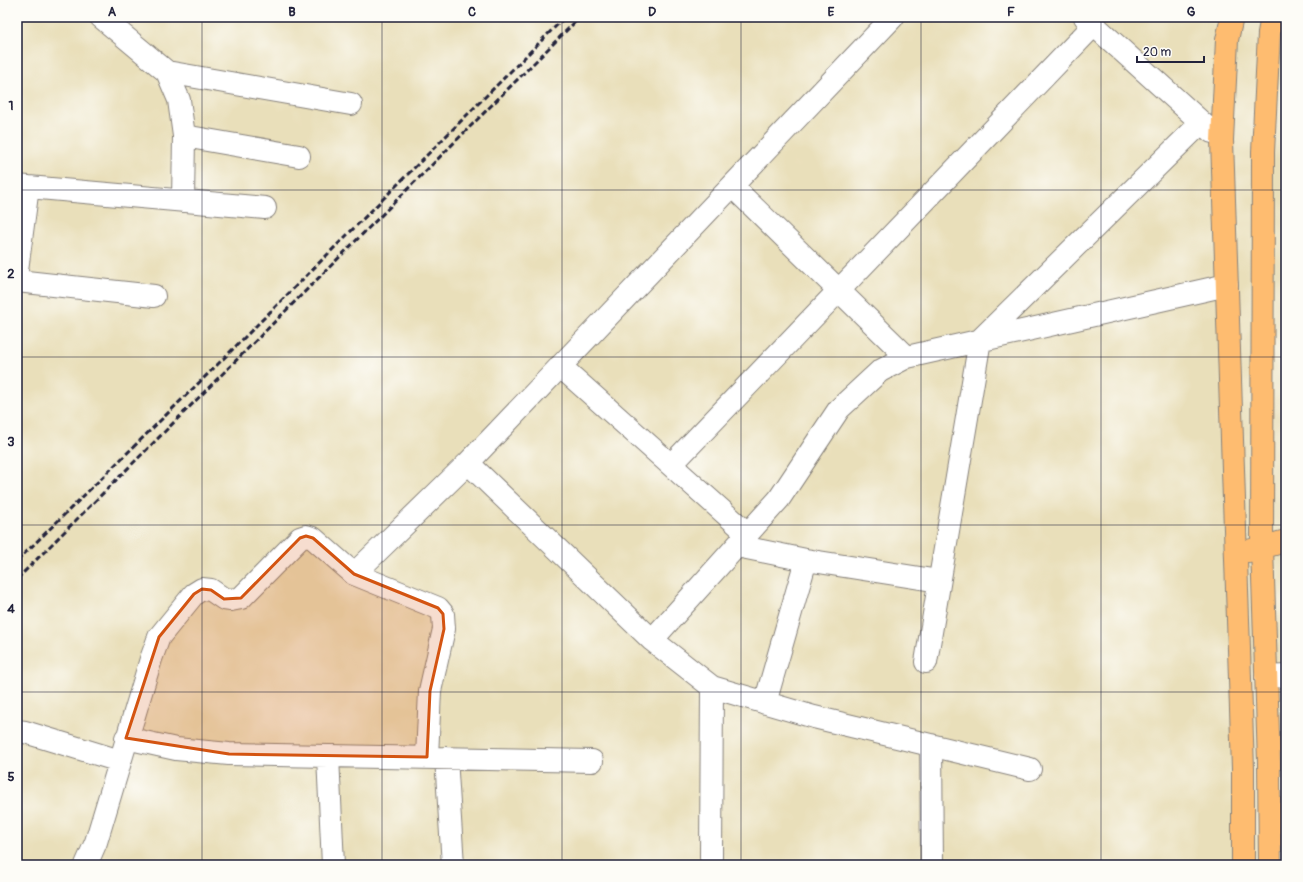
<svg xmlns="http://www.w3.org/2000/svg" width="1303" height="882" font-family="Pangolin,sans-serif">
<rect width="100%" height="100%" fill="#fdfcf7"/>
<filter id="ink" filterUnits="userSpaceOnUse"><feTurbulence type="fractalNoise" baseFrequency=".025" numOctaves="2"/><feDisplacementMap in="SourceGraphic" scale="8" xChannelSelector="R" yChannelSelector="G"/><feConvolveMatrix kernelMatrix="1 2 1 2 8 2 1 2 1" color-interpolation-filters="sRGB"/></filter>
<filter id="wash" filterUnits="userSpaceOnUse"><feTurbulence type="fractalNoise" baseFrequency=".012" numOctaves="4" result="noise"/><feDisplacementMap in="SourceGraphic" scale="16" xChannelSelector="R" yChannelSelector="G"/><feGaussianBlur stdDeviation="0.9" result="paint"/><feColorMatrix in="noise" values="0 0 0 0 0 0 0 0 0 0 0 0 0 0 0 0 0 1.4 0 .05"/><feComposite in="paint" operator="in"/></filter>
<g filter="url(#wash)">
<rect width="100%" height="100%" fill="#e9dfba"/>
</g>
<g filter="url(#ink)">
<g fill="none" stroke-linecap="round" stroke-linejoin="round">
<g stroke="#86807a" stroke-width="24">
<path id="minor" d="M101,17L167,72L179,100L184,136L183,201
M1085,17L1212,132
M167,72L351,104
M184,136L299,156
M17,186L265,208
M732,186L907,357
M17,270L28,187
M17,281L154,296
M560,366L748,534
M468,463L652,640L712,687L814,717L1030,769
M671,465L1093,26
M737,546L806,560L939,581
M354,574L468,463L893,17
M652,640L779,499L839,409L880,371L907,357L1227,285
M926,662L980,340L1201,123
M1266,677L1286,676
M765,703L806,560
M17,731L25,732L120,761
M126,738L176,749L229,754L592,761
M931,745L932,865
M328,756L333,865
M446,758L453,865
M711,857L712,687
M86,865L96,842L151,659L159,637L194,594L202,589L211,590L224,599L231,600L241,598L300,538L306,536L313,538L354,574L438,608L443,614L444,629L430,691L427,757"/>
</g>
<g stroke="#86807a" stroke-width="24">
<path id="major" d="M1232,17L1227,40L1222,140L1243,769V865
M1248,551L1286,541
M1270,865L1269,763L1262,547L1263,152L1269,33L1272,17"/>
</g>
<use href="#minor" stroke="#fff" stroke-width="22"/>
<use href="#major" stroke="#febc70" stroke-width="22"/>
<path stroke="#22223b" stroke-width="3" stroke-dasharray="6 3" stroke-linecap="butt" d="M17,561L214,368L565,17
M17,579L580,17"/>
</g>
</g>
<path fill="#d45411" fill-opacity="0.2" stroke="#d45411" stroke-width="3" stroke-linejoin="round" d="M306,536L313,538L354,574L438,608L443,614L444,629L430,691L427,757L229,754L126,738L159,637L194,594L202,589L211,590L224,599L241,598L300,538Z"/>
<path fill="none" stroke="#22223b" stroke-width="1" stroke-opacity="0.55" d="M202,17V865M382,17V865M562,17V865M741,17V865M921,17V865M1101,17V865M17,190H1286M17,357H1286M17,525H1286M17,692H1286"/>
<rect width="1303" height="882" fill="none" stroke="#fdfcf7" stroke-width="44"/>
<path d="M1137 56v6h67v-6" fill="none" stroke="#22223b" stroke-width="2"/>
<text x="1143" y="56" font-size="12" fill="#22223b" stroke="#fdfcf7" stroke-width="3" paint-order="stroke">20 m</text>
<rect x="22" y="22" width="1259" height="838" fill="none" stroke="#22223b" stroke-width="1.5"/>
<g font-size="13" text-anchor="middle" font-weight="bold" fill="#22223b">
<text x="112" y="16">A</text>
<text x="292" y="16">B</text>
<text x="472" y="16">C</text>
<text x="652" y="16">D</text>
<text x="831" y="16">E</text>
<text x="1011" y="16">F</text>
<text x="1191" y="16">G</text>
<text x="11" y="110">1</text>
<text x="11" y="278">2</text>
<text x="11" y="446">3</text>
<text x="11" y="613">4</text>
<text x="11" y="781">5</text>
</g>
</svg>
